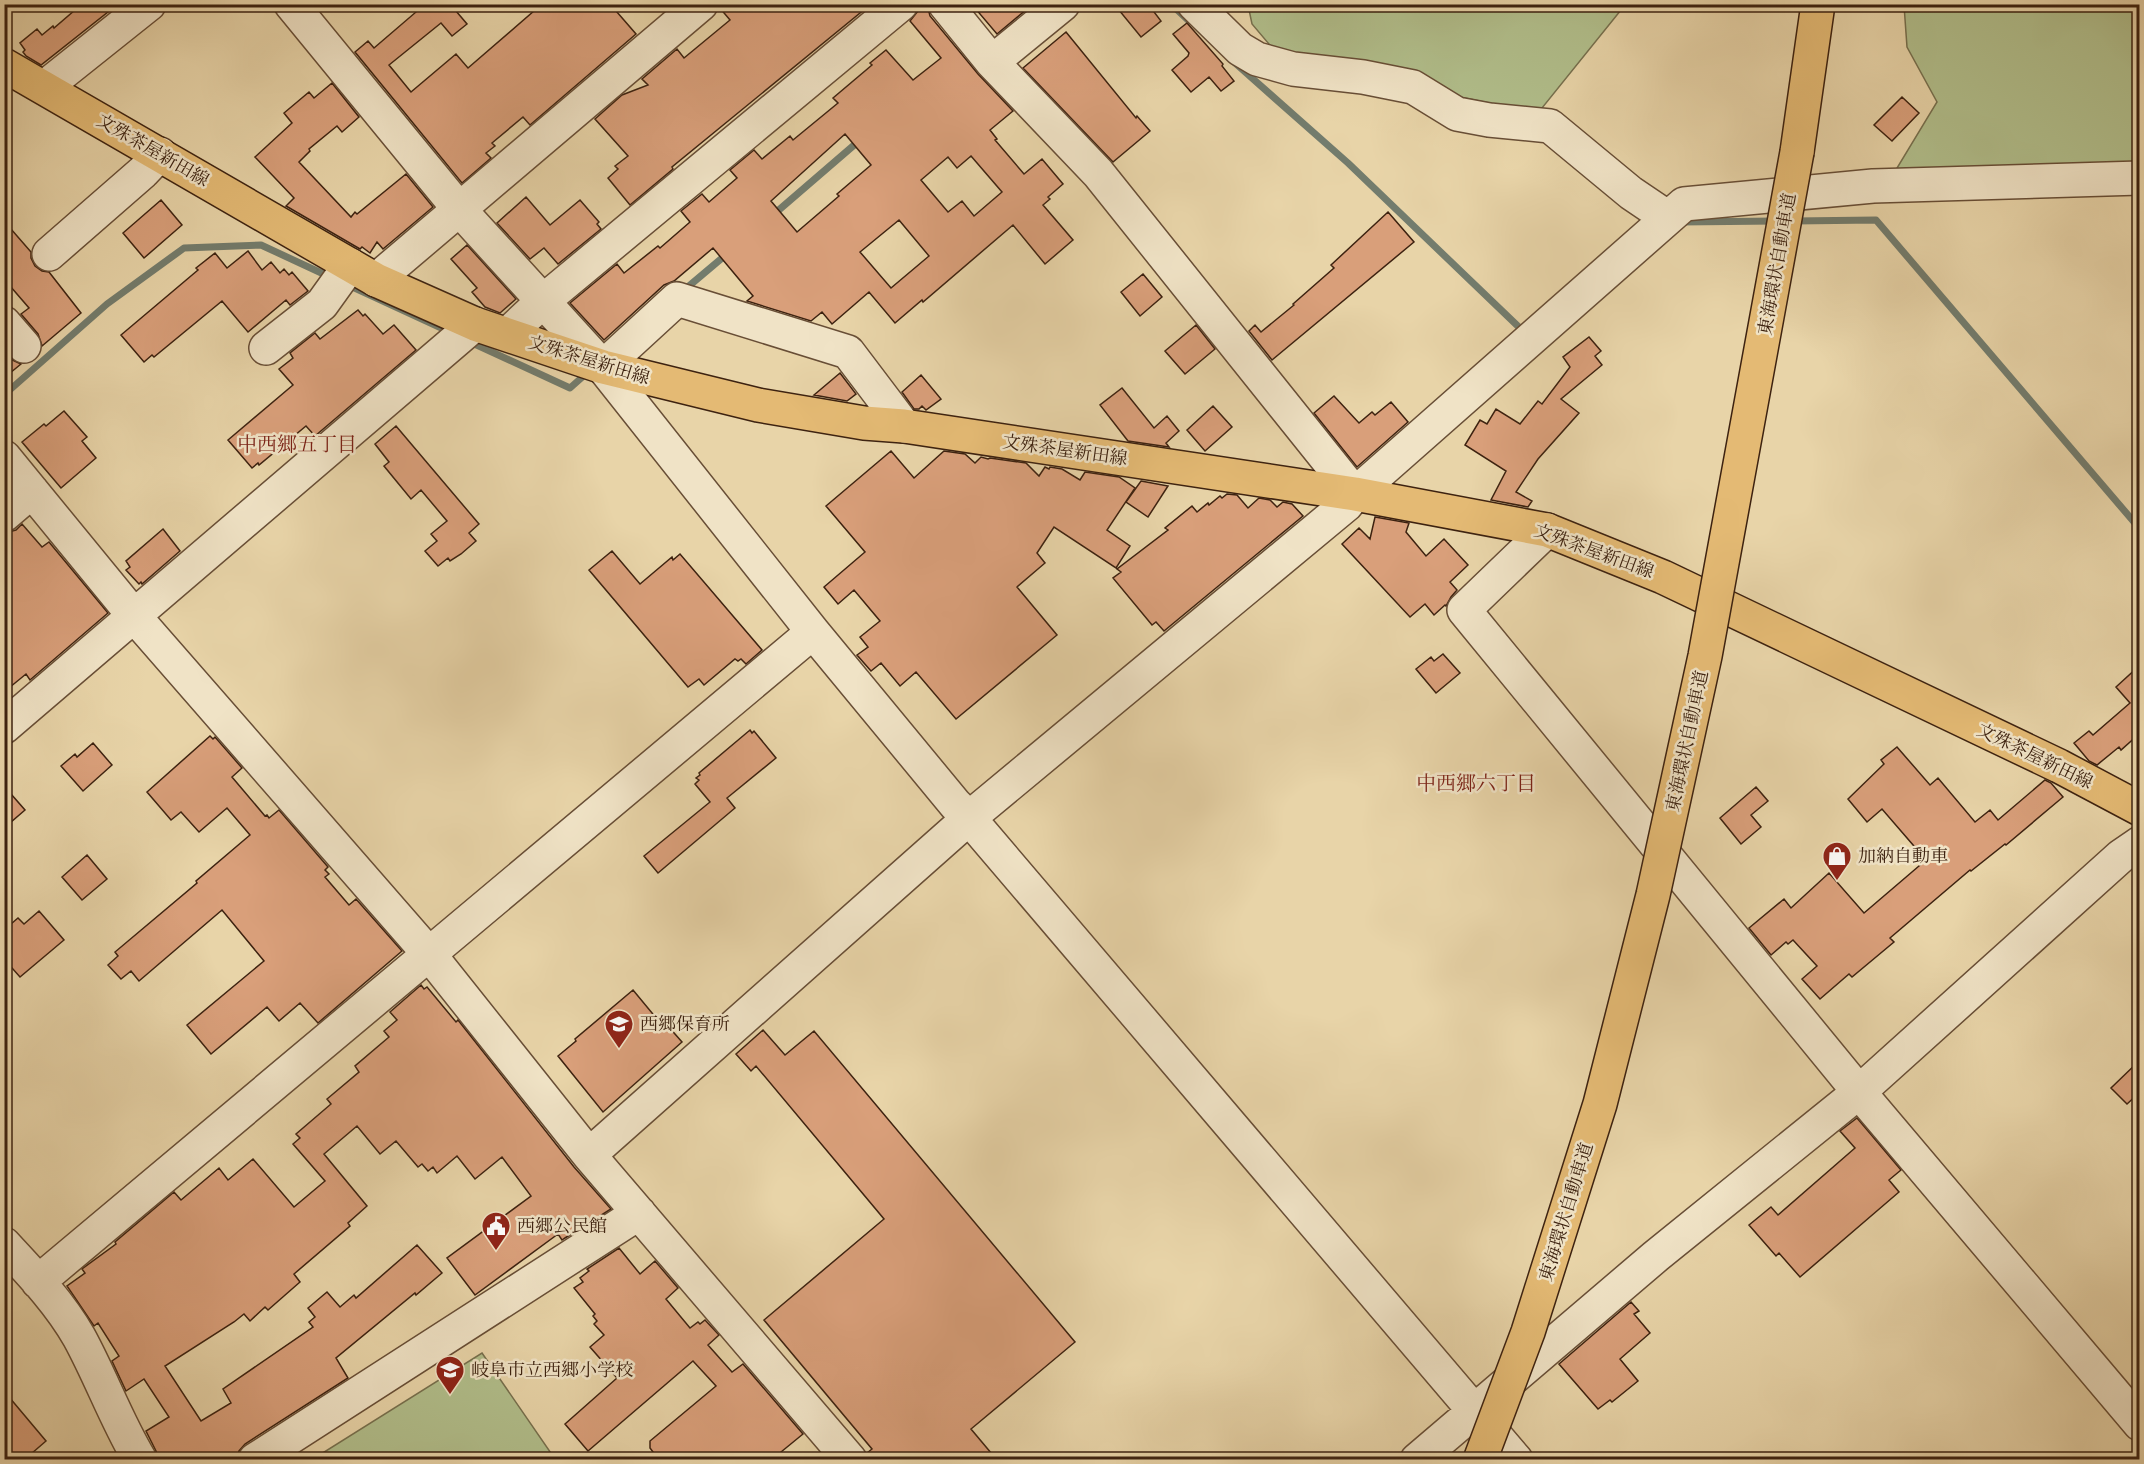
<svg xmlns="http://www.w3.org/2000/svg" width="2144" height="1464" font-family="'IM FELL Great Primer','Noto Serif JP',serif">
<rect width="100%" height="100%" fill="#e8d4a8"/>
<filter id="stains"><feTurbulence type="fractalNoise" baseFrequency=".00333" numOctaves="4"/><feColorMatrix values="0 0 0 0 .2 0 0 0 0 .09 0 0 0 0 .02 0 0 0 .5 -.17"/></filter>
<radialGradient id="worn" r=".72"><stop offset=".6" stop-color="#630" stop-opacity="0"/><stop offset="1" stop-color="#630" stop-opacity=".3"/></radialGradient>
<path fill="#b1be8b" stroke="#77704e" stroke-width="1.5" d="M1248,5H1625L1538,113L1319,68L1279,56L1252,24Z
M1904,5H2139V168L1894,173L1937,102L1907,47Z
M482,1353L555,1459H313Z"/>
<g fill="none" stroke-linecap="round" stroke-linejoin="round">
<path stroke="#737c6d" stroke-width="7" d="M1171,4L1189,21
M1235,63L1348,163L1525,333
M773,215L860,140
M1794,221L1876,220L2140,529
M1680,222L1777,221
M346,284L450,332
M683,291L728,253
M468,341L570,388L588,372
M4,395L107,304L184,248L261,245L330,277"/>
</g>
<path fill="#d99f7a" stroke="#3d2210" stroke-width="1.5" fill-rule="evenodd" d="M82,4H118L41,65L26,56L23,52L25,50L20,43L37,29L42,35L53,26L54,28Z
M410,4H463L456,11L467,24L452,36L441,23L389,65L411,92L456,54L468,68L542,4H610L636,34L530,125L523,117L492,143L495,146L486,153L491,158L462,183L355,52L368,41L374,48L416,12Z
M719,4H871L672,167L673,169L630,205L608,178L618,169L615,166L628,156L595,119L622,95L648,85L642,79L677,49L684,58L730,20L719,7Z
M919,4H927L930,16L978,74L1013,111L990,130L997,139L995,140L1024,174L1042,159L1063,184L1048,197L1050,199L1043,205L1073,240L1045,264L1013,225L923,302L922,300L895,323L869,292L832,324L822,312L811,321L747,301L753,296L713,248L674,281L664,285L604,340L570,303L617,264L624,273L658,246L660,248L690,222L681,211L702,194L709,202L737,178L730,170L754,150L762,159L790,136L793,140L838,103L833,98L872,65L870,63L886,50L913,80L941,58L910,21L918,11ZM845,134L871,165L837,194L839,196L797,232L771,201ZM971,156L1002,192L974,216L962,201L948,212L921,180L948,157L957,168ZM899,220L929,256L891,288L860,252Z
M970,4H1033L997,34L975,8L974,9Z
M1114,4H1148L1161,21L1141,37Z
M1187,23L1223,64L1222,66L1234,81L1221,91L1209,77L1191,92L1172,70L1188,56L1189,53L1173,34Z
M1066,32L1136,118L1137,116L1150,131L1113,162L1023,68Z
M332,83L359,117L342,132L337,126L309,149L310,151L299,162L351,217L355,212L357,214L406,174L433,207L383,249L377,242L370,253L362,247L360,249L286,206L294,198L255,157L292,123L284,113L309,92L314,98Z
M1902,97L1919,113L1892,141L1874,125Z
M526,197L550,225L580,200L599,222L597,224L601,229L558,264L544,248L530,259L497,223Z
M161,200L182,225L144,258L123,233Z
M1388,212L1414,242L1272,360L1249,331L1255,325L1261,332L1294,305L1293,304L1334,268L1331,265Z
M4,221L31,252V258L35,266L42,271L49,272L81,313L42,346L38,334L21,314L29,308L4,279Z
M467,245L516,299L500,313L485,307L472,292L477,288L451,259Z
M248,251L262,270L271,262L280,273L284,269L289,275L292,272L308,291L290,305L286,300L248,332L222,301L154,357L152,355L144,362L121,335L198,270L196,268L215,253L227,268Z
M1143,274L1162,297L1140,316L1121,292Z
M358,310L363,316L365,314L383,334L394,325L416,350L315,436L306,426L259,465L258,463L252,468L228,440L293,385L279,369L293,358L290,353L315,333L320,339Z
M1196,325L1215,349L1185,374L1165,351Z
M1589,337L1601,351L1595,356L1602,365L1561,399L1579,413L1538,459L1516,492L1532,501L1528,507L1491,500L1506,471L1465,445L1480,420L1487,424L1496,409L1520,424L1538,401L1542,404L1570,367L1563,357Z
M4,352L10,359L21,364L4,378Z
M840,373L856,394L847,401L814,395Z
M921,375L941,399L926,410L922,406L919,409H914L902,392Z
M1122,388L1154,428L1167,416L1179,431L1166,443L1169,447L1128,441L1100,405Z
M1334,396L1359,423L1372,412L1375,415L1391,402L1408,422L1357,467L1314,413Z
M1213,406L1232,427L1205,451L1187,430Z
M64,411L87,437L82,441L96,458L61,488L22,442L44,424L46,426Z
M396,426L479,524L469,533L476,541L461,554L450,561L448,558L438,566L425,551L437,541L431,534L447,521L421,490L411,499L384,466L389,462L375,444Z
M891,451L914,478L944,451L965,454L975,463L981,457L988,459L990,458L1026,463L1039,476L1045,467L1049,469L1050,467L1062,469L1080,480L1085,472L1119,477L1135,488L1107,530L1130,546L1116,568L1054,527L1037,553L1045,563L1017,587L1057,635L956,719L916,672L900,686L881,663L871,671L857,655L868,647L860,637L880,621L854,590L838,604L824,587L865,552L826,506Z
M1141,481L1168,486L1148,517L1126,502Z
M1227,494L1237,495L1248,508L1259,498L1270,500L1277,507L1283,502L1292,504L1303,516L1164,631L1156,622L1152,625L1113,578L1121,572L1117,569L1168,530L1165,528L1192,506L1197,512L1208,503L1209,505L1220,496L1222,498Z
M1375,517L1409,523L1406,532L1426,556L1444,539L1468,565L1450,582L1457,590L1451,597L1446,606L1445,605L1434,615L1425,604L1410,617L1342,544L1359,528L1370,539Z
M22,524L42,547L49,542L108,613L30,680L26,674L4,692V533L16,530Z
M163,529L180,551L142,584L141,582L139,584L126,570L130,567L126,561Z
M612,551L640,584L672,557L673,560L680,554L762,650L746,664L741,659L738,661L735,659L704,685L699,679L688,687L589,570Z
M1443,654L1460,673L1436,693L1416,669L1431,657L1434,661Z
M2139,666V734L2121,750L2119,747L2097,765L2089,761L2074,743L2089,731L2093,735L2130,703L2116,687Z
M750,730L752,733L754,731L776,758L727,798L735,808L658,873L644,856L710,802L695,784L699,780L696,778L700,775L699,773Z
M210,736L213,739L215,737L242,768L232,777L265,816L267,815L269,818L279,810L328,867L325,870L329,874L325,877L349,905L356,899L402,951L318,1023L300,1003L279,1021L267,1007L211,1054L187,1025L264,961L222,910L139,981L131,971L121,979L108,965L118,956L115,952L197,883L196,881L250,835L227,808L199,832L181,812L171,820L147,792Z
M93,743L112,765L83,791L61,766L75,754L77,757Z
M1897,747L1930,785L1938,778L1975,822L1990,810L1998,820L2045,780L2051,783L2063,797L2006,845L2005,844L1971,871L1970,870L1890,938L1894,942L1852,977L1849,974L1820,999L1802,979L1817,966L1793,940L1788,944L1786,942L1771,955L1749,928L1784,899L1791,908L1829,873L1864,913L1926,860L1882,809L1867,822L1848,799L1884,764L1881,760Z
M4,786L25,810L4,828Z
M1756,787L1768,801L1751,815L1761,827L1741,844L1720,818Z
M87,855L107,879L82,900L62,877Z
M39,911L64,940L20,977L4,959V930L18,918L24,924Z
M421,985L424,989L427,987L456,1022L458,1020L574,1167L611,1209L565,1238L562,1240L558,1234L475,1295L447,1258L531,1196L502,1157L475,1179L457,1156L437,1173L433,1167L428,1171L422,1164L418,1167L396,1141L380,1154L357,1126L324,1154L367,1206L348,1223L350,1226L294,1274L300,1282L268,1310L265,1307L250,1321L244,1314L234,1322L165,1366L201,1421L231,1403L223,1389L313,1327L309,1322L315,1317L308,1308L327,1292L340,1307L354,1295L356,1298L417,1245L442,1273L416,1295L415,1293L336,1358L348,1378L245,1444L239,1451L236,1460H159L156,1451L146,1431L169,1417L144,1379L126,1391L112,1361L119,1356L98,1323L94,1326L67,1286L85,1273L82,1269L116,1244L115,1242L174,1192L181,1200L219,1168L228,1180L253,1159L294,1207L325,1181L293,1144L300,1138L296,1134L331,1104L327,1099L359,1072L355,1066L389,1037L384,1031L397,1020L390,1012Z
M633,990L657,1019L660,1017L682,1042L603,1112L558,1056L576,1041L575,1039Z
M763,1030L785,1055L814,1031L1075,1342L971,1429L997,1460H868L867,1453L872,1449L764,1320L884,1219L756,1066L751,1071L736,1054Z
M2139,1061V1093L2127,1104L2111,1088Z
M1857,1118L1901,1170L1889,1180L1899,1192L1800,1277L1779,1253L1776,1256L1749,1225L1771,1207L1778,1215L1855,1148L1840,1131Z
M619,1248L640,1274L655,1261L678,1288L666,1299L690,1328L698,1322L700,1324L705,1320L719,1335L708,1345L732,1372L743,1364L803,1434L781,1452L788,1460H659L650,1448V1441L716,1386L693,1361L588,1451L565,1424L617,1378L590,1347L604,1335L594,1324L597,1321L593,1316L595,1314L574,1288L583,1282L580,1278L589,1271L587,1269Z
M1631,1302L1639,1311L1634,1314L1650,1333L1620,1359L1638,1381L1612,1402L1610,1400L1598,1409L1559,1364Z
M4,1391L46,1441L24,1460H4Z"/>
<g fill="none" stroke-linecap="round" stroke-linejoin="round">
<g stroke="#684e36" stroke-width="36">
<path id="minor" d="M291,4L459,209L603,367L813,632L955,804L969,818L1516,1460
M945,4L992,62L1098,173L1355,494
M1194,4L1240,49L1257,59L1293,69L1363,77L1413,87L1457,114L1489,120L1550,126L1631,193L1668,218
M992,62L1063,4
M45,87L149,4
M49,254L143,172L160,154
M376,280L701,4
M4,323L24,346
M508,334L542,302L901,4
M266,348L322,304L350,265
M603,367L677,299L848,352L904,426
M4,457L135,617L429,954L589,1155L850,1460
M4,515L32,491
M1547,530L1464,610L1859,1092L2140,1424
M4,727L475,324
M589,1155L969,818L1346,505L1355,494L1684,204L1873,186L2140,178
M4,1244C31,1273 59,1302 79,1337C101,1377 116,1420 140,1460
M38,1282L813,632
M255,1460L639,1213
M1417,1460L1656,1256L1859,1092L2121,856L2140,843"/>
</g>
<g stroke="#3d2210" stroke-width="36">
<path id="major" d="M4,65L376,280L475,324L603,367L758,405L864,423L904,426L1355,494L1547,530L1663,577L2059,766L2140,809"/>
</g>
<g stroke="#3d2210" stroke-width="36">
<path id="highway" d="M1797,152L1818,4"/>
</g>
<use href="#minor" stroke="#f0e3c6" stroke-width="33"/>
<use href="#major" stroke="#e4ba74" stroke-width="33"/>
<use href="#highway" stroke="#e4ba74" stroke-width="33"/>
<g stroke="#3d2210" stroke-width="36" stroke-linecap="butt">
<path id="highway-bridge" d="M1480,1460L1528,1332L1600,1104L1653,895L1705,656L1797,152"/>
</g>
<use href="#highway-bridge" stroke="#e4ba74" stroke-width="33"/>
</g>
<defs>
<g id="shop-pin" transform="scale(1.5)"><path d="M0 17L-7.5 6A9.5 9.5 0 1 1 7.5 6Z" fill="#8f2418" stroke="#f0e3c6"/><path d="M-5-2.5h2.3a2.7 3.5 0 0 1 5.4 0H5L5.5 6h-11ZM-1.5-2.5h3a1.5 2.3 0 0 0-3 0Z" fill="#fff"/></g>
<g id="school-pin" transform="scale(1.5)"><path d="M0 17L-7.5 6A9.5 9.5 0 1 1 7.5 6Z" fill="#8f2418" stroke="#f0e3c6"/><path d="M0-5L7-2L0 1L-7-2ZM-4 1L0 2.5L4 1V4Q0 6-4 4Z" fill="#fff"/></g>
<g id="civic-pin" transform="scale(1.5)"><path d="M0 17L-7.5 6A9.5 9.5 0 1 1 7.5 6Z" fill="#8f2418" stroke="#f0e3c6"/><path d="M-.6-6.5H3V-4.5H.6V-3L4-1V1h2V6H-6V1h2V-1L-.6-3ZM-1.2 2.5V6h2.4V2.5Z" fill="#fff"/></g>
</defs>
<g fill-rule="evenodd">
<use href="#shop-pin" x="1837" y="856"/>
<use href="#school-pin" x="619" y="1024"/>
<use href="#civic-pin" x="496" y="1226"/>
<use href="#school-pin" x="450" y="1370"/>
</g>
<g text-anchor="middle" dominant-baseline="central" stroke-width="5" stroke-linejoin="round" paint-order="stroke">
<g font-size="18" fill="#3d2210" stroke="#f0e3c6">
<text transform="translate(153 150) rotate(30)">文殊茶屋新田線</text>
<text transform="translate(1777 264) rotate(-80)">東海環状自動車道</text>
<text transform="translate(589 360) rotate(17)">文殊茶屋新田線</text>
<text transform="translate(1065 450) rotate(8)">文殊茶屋新田線</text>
<text transform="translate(1594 551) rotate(20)">文殊茶屋新田線</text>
<text transform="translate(1687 741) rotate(-78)">東海環状自動車道</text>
<text transform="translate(2035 756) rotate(26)">文殊茶屋新田線</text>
<text transform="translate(1566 1212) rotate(-73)">東海環状自動車道</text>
</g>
<g font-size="18" fill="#3d2210" stroke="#f0e3c6" text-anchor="start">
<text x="1858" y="856">加納自動車</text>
<text x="640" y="1024">西郷保育所</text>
<text x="517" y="1226">西郷公民館</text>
<text x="471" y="1370">岐阜市立西郷小学校</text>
</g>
<g font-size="20" fill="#7a1f14" stroke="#f0e3c6">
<text x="297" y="444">中西郷五丁目</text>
<text x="1476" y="783">中西郷六丁目</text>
</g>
</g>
<rect width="2144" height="1464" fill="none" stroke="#e8d4a8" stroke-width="24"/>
<rect x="6" y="6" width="2132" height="1452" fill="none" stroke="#3d2210" stroke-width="3"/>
<rect x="12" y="12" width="2120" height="1440" fill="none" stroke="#3d2210" stroke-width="1.5"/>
<rect width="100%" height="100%" filter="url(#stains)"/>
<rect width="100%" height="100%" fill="url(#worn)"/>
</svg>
